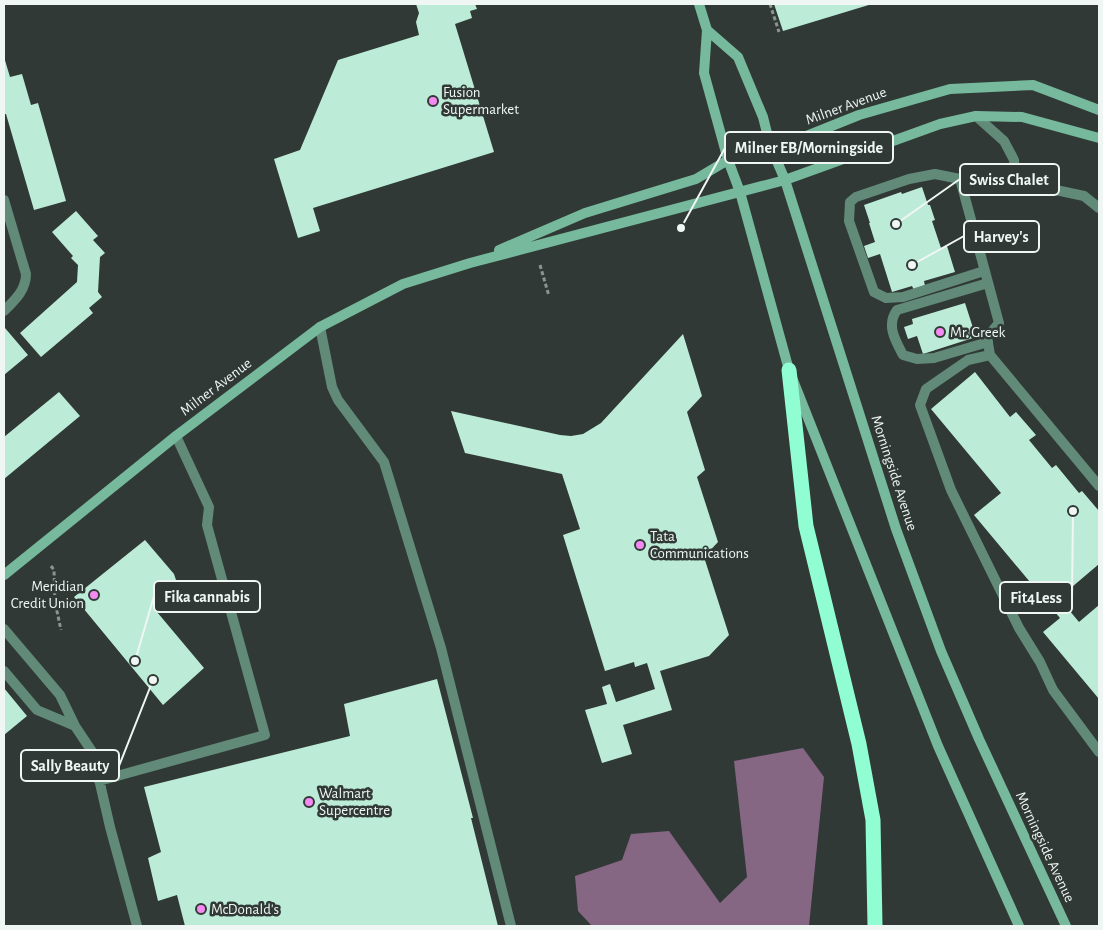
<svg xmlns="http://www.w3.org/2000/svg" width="1103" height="930" font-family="'Alegreya Sans',sans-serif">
<rect width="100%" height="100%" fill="#303935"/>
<path fill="#856683" d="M803,748L824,777L809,926H592L578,911L575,876L622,860L631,834L669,831L720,903L747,877L734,761Z"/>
<path fill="#bcecd7" d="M416,4H475L477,9L470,11L472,18L455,24L494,152L313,208L320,231L298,238L274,159L300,150L338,60L419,35L416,22L419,13Z
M774,4H872L783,31Z
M4,57L10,77L22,74L31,105L38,103L66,201L34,210L6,114H4Z
M922,187L928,205H930L935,220L932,221L941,248L947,246L955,272L924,281L925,286L914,290L912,286L892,292L880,254L868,258L864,246L875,242L869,223H870L864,205L901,192L902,194Z
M76,211L98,236L93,240L105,253L100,257L98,292L102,297L89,308L93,313L41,357L20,333L77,282L78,265L71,258L73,256L52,232Z
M965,303L976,337L923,354L917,336L908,339L904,327L913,324L912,319Z
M5,328L28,355L4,375V330Z
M683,334L702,396L687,412L705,470L697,477L718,542L704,557L729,635L709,656L660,671L672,710L623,725L632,754L602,763L585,710L607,704L602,687L610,684L616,702L655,689L647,663L635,667L634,662L605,671L563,535L580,529L562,474L465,453L451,411L560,435L571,436L583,434L601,423Z
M975,372L1010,417L1016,412L1036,435L1029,440L1052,468L1056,465L1079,493L1082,491L1099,511V564L1059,598L1079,622L1099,605V699L1043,632L1060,618L974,515L1001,493L931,409Z
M59,392L80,416L4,479V437Z
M145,540L174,574L180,592L157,612L204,668L163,705L74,597Z
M437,679L473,818H471L498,926H185L177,895L158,901L148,858L161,852L144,787L350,736L344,704Z
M4,688L27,716L4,735Z"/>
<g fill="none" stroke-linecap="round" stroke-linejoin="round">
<path stroke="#8c9490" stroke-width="3" stroke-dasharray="4 2.5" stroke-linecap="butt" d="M770,4L779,32
M540,265L549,296
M51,566L54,570L55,602L61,630"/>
<path stroke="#618a78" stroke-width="10" d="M976,116L1004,141L1014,160L1015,183
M960,179L935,174L909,179L856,197L850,202L849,221L874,292L886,298L903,297L984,271
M4,200L26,274C26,290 15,300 4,311
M1099,208L1084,196L1023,183L960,179L999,323L987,337L990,355L1099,486
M988,283L897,310C886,325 895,340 903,355L917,359L934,358L988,342
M320,327L332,387L338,400L384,462L441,648L511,926
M990,355L968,360L926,389L920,405L951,490L1019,628L1040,662L1053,690L1099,752
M4,629L60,695L75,726L93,753L110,827L137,926
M4,671L37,710L75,726
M99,781L265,735L207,525L209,507L176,436"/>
<path stroke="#76b99d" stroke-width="10" d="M699,4L707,30L704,73L728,160L740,192L789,370L938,746L1019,926
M707,30L738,57L763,117L770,145L785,180L896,529L941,651L979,739L1066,926
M499,250L585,213L696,179L728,160L770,145L794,141L859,115L950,89L1033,85L1099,110
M4,575L176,436L320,327L403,284L470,263L785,180L940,124L976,116L1022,117L1099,138"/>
<path stroke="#91fdd2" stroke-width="15" d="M789,370L806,526L859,744L873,820L875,926"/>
</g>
<g fill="#f38af1" stroke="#303935" stroke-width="2">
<circle cx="433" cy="101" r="5"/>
<circle cx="940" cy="332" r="5"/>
<circle cx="640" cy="545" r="5"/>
<circle cx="94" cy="595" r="5"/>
<circle cx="309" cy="802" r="5"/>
<circle cx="201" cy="909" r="5"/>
</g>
<g text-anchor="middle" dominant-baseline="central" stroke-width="5" stroke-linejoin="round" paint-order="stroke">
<g font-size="15" fill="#f0f6f4" stroke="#303935" text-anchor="start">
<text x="443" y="92">Fusion<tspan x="443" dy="17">Supermarket</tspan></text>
<text x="950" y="332">Mr. Greek</text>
<text x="650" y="536">Tata<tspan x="650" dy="17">Communications</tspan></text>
<text x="84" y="586" text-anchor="end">Meridian<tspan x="84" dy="17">Credit Union</tspan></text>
<text x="319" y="793">Walmart<tspan x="319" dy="17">Supercentre</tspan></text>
<text x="211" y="909">McDonald's</text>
</g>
<g font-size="15" fill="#f0f6f4" stroke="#303935">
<text transform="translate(846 106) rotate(-20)">Milner Avenue</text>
<text transform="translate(216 387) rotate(-37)">Milner Avenue</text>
<text transform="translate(894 473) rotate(72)">Morningside Avenue</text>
<text transform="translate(1045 847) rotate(65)">Morningside Avenue</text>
</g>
</g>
<path fill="none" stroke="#f0f6f4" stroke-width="2" d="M681 228L725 148M896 224L960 179M912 265L964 236M135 661L154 596M1073 511L1072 597M153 680L119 766"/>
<g fill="#f0f6f4" stroke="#303935" stroke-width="2">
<circle cx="681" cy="228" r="5"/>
<circle cx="896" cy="224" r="5"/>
<circle cx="912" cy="265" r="5"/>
<circle cx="135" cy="661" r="5"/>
<circle cx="1073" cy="511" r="5"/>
<circle cx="153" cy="680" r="5"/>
</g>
<g fill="#303935" stroke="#f0f6f4" stroke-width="2">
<rect x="725" y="132" width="168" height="31" rx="5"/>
<rect x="960" y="164" width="99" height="31" rx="5"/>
<rect x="964" y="221" width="75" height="31" rx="5"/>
<rect x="154" y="581" width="106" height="31" rx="5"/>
<rect x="1000" y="582" width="72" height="31" rx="5"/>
<rect x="21" y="750" width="98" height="31" rx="5"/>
</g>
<g font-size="16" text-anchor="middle" font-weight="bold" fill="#f0f6f4">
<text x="809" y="153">Milner EB/Morningside</text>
<text x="1009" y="185">Swiss Chalet</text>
<text x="1001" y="242">Harvey's</text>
<text x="207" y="602">Fika cannabis</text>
<text x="1036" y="603">Fit4Less</text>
<text x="70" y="771">Sally Beauty</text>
</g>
<rect width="1103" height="930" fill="none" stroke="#f0f6f4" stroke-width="10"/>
</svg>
